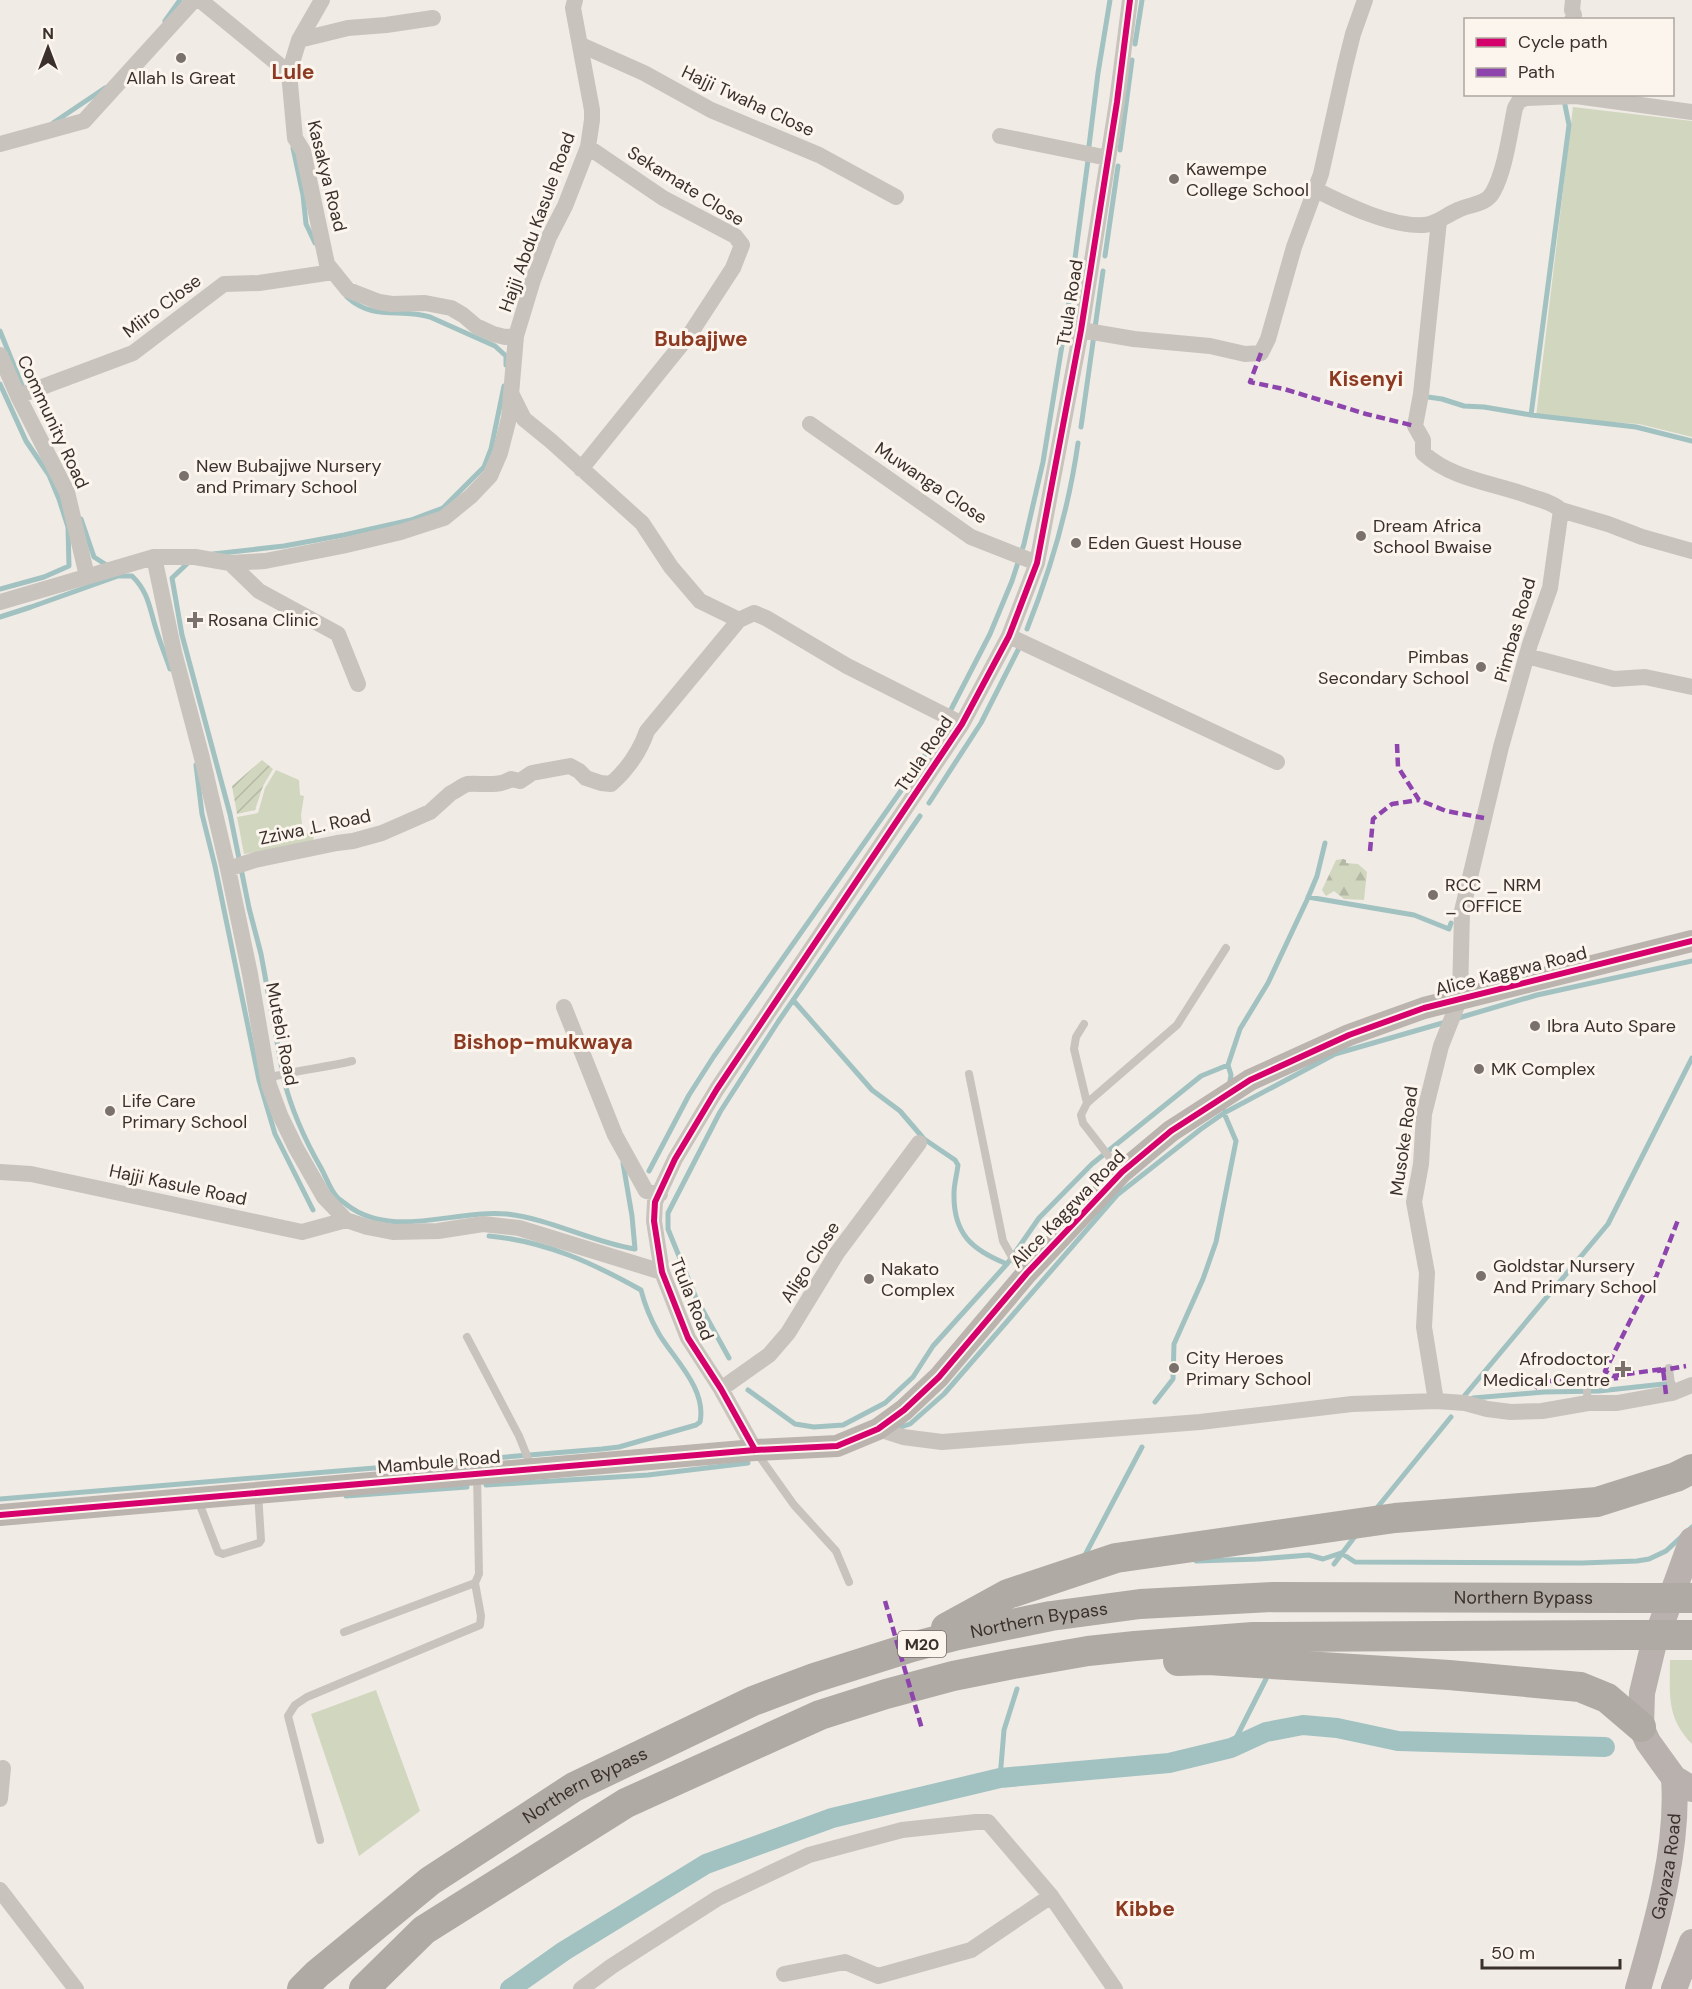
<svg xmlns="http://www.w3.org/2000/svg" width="1692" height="1989" font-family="'DM Sans',sans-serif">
<defs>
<pattern id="forest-firs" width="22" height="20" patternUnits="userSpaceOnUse" patternTransform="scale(1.5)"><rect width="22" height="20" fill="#d1d6bf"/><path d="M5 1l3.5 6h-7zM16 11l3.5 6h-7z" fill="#b4b8a4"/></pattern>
<pattern id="garden-furrows" width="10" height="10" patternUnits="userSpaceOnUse" patternTransform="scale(1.5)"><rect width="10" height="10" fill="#d1d6bf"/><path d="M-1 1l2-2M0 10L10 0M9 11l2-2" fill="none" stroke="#b4b8a4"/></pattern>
</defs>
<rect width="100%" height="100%" fill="#f0ebe5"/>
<path fill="#d1d6bf" d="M1573,107L1692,121V437L1639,424L1536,417Z
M276,770L299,780L300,795L304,796L301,815L303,833H314L313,843L244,854L237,817L258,813L265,788Z
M1670,1660H1692V1744C1666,1717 1670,1695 1670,1660Z
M376,1690L420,1811L359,1856L311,1714Z"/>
<path fill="url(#forest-firs)" d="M1343,859L1346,860V863L1358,864L1367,872L1364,900L1344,899L1334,891L1326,896L1322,890L1336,860Z"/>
<path fill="url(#garden-furrows)" d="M262,760L273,769L263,786L255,810L237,814L232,786Z"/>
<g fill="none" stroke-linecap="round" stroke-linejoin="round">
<path stroke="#a1c2c1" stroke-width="5" d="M165,21L180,0
M1135,44L1142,0
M1564,100L1569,125L1531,415L1636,427L1692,441
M53,123L105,88
M1089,146L1098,73L1110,0
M293,148L303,195L306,224L315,243
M1120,150L1132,60
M1105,256L1118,166
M347,297C373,321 400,308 430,317L495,346L506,356V365
M0,331L23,388
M0,384L26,441L49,475L59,499L68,527L69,566L44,577L0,589
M1423,393L1428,397L1442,399L1464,406L1484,407L1531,415
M1081,427L1103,271
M81,519L94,557L108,566
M213,554L284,546L344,535L411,520L443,508L484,467L491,449L504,386
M190,561L172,578L182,635L230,814L249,908L261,954L282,1069
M0,617L31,607L118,576H132C149,592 150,611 157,632C161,645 166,657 170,669
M1027,629C1051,569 1069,507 1078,443
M196,765L202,814L215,866L259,1080L275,1134L313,1210
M929,803L981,723L1019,648
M1308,897L1414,915L1449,929L1451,923
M793,1000L872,1090L900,1111L924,1139L955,1160L958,1165C957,1174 954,1184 954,1193C953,1234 972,1250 1007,1264
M1455,1019L1537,995L1692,961
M284,1080C292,1112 305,1140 321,1168C326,1177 330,1189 336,1196C339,1200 344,1202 347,1205C393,1240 455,1209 507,1214C551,1219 591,1242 635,1249L632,1216L623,1163
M1229,1087L1231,1075L1228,1065L1240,1029L1268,983L1307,900L1317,876L1325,843
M649,1171L689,1095L714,1056L917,768L943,725L990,634L1012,581L1024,544L1043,462L1070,296L1088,160
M729,1358L696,1298L668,1229V1213L720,1112L778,1022L920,816
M748,1390L795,1424L814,1427L843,1425L885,1403L913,1377L933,1346L1007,1264L1039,1218L1092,1164L1201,1076L1228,1065
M1465,1395L1608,1224L1692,1058
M1473,1398L1544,1392L1599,1391L1673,1383
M1155,1402L1173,1379L1174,1344L1203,1279L1216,1242L1236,1141L1224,1113L1225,1111
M895,1429L910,1424L944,1394L1117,1195L1201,1129L1224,1113L1335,1054L1446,1022
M486,1485L648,1475L748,1463
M346,1496L467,1487
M0,1499L602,1449L619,1447L696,1425L700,1422C707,1389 674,1359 659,1334C651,1320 645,1306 641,1290C593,1263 545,1241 489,1236
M1376,1509L1451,1417
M1084,1557L1142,1447
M1196,1561L1259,1559L1309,1555L1323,1559L1341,1553L1355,1562L1582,1563L1637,1561L1649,1559L1666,1551L1692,1527
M1334,1564L1356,1535
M1231,1748L1266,1679
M1000,1778L1004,1730L1017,1689"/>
<path stroke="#a1c2c1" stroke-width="20" d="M510,1989L564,1951L706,1864L832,1818L1000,1778L1169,1763L1231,1748L1266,1732L1303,1725L1337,1728L1398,1741L1605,1747"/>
<path stroke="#c9c3be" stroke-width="8" d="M1084,1024L1076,1037L1074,1049L1087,1103
M969,1074L1003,1241L1012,1257L1026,1273
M268,1078C296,1070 324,1068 352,1061
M1121,1172L1083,1123L1081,1115L1087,1103L1177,1025L1226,948
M467,1337L519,1436L531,1466
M1669,1368L1672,1393
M1586,1381L1588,1403
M757,1453L794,1505L836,1551L849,1582
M198,1500L218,1552L223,1554L259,1543L261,1540L258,1493
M344,1632L475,1583L479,1574L477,1475
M320,1840L288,1716L295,1705L307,1697L480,1625L481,1616L475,1583"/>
<path stroke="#c9c3be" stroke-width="16" d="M200,0L289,73
M322,0L299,40L289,73L295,138L303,151L327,264L348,290L379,302L392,304L425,303L451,308L463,315L476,326L493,334L505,337L516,336
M1572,20L1574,15L1572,10L1573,0
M299,40L348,28L386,25L433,18
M581,45L644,73L711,110L819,155L896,197
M1000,136L1108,158
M0,144L84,121L194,0
M1316,190C1346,205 1391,227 1424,225C1437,224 1446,215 1458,210C1470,204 1486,205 1493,192C1505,171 1510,132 1515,108L1519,101L1526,98L1576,96L1692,112
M1081,330L1134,339L1210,346L1245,354L1261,353L1268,339L1294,247L1321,174L1345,66L1353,34L1365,0
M0,355L18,396L67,492L87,576
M512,395L524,419L551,441L642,523L671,567L700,601L739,620L754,613L766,618L847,666L962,724
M18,396L133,353L224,284L259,283L333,272
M810,424L971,537L1037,563
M581,469L690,334L733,268L742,245L735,236L663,198L588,147
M1561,510L1608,524L1642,537L1692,551
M154,557L174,652L202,758L228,869L250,974L269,1085L280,1115L296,1148L324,1197L346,1220L367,1227L393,1232L438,1231L483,1224L519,1228L662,1272
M230,563L259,591L338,634L358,684
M0,602L154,557H195L230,563L265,561L342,546L401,532L444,518L471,496L490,476L500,453L509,418L516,336L533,280L549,237L565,206L588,147L592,120V110L573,8L575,0
M1009,636L1277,762
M1527,656L1614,679L1645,677L1692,687
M228,869L255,860L337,843L353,841L382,833L430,812L451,793C457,791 462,785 468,784C482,783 498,787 511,779L520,781L532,773L570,766L579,771L586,778L601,783L611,784C628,769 640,751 647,731L739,620
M564,1007L615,1135L646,1191L660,1194
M0,1172L31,1174L302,1232L346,1220
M721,1389L769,1355L788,1333L837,1253L919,1143
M1436,1401L1424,1327L1427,1273L1414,1202L1421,1164L1424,1114L1441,1046L1460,998L1462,911L1501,747L1530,644L1550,588L1561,510C1553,503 1542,500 1532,497C1495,483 1453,480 1423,453V440L1415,426L1421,394L1439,221
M878,1429L903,1437L942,1442L1200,1422L1352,1404L1436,1401L1465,1403L1487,1409L1511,1412L1542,1411L1588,1403H1617L1672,1393L1692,1385
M755,1450L721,1389L688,1338L662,1272L654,1221L655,1202L675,1159L717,1089L962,724L1009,636L1037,563L1081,330L1117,102L1130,0
M0,1799L3,1768
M0,1890L76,1989
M784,1974L845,1962L878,1976L971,1950L1051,1896
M581,1989L612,1966L718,1898L809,1855L902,1830L976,1822H988L1051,1896L1115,1989"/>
<path stroke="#bab3ae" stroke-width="22" d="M0,1515L755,1450L837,1446L878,1429L904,1410L939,1377L1027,1273L1122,1172L1171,1131L1250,1080L1349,1035L1424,1008L1692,941"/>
<g stroke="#b8b1ad" stroke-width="26">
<path d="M1692,1540L1653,1647L1642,1693L1641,1727L1648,1742L1674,1778L1692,1789"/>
<path id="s1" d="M1638,1989C1657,1924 1679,1846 1674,1778"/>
<path d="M1674,1989L1692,1942"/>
</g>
<g stroke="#afaaa4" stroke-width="30">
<path d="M946,1628L1008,1594L1116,1558L1395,1518L1597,1502L1676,1477L1692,1469"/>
<path d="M1178,1661L1208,1660L1449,1675L1580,1687L1607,1698L1641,1727"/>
<path id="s2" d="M302,1989L317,1974L430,1881L574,1787L753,1701L814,1678L912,1647L958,1635L1051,1616L1140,1604L1273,1597L1635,1598"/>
<path d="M364,1989L424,1930L626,1803L820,1715L886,1694L953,1676L1013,1664L1088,1651L1135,1646L1253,1637L1623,1635"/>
</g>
<path stroke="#afaaa4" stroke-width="30" d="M1635,1598H1692
M1623,1635H1692"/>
<path stroke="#8e44ad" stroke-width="4.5" stroke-dasharray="9 4.5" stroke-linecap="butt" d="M1261,353L1250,382L1284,389L1366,414L1415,426
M1397,744L1398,767L1419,800L1446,811L1484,818
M1370,851L1373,819L1392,804L1419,800
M1657,1371L1686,1366
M1538,1388L1530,1381H1586L1618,1378
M1666,1394L1663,1369L1613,1376L1605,1371L1647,1287L1656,1277L1678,1220
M885,1601L922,1729"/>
<g stroke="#fbf5ee" stroke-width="10">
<path id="cycleway" d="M755,1450L721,1389L688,1338L662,1272L654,1221L655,1202L675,1159L717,1089L962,724L1009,636L1037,563L1081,330L1117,102L1130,0
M0,1515L755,1450L837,1446L878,1429L904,1410L939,1377L1027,1273L1122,1172L1171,1131L1250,1080L1349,1035L1424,1008L1692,941"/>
</g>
<use href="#cycleway" stroke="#d6006c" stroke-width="6"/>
</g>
<g fill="#7a716c" stroke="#fbf5ee" stroke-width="2">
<circle cx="181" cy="58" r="6"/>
<circle cx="1174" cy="179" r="6"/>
<circle cx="184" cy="476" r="6"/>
<circle cx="1361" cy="536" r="6"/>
<circle cx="1076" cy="543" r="6"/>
<path d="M192 611h6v6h6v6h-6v6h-6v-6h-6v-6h6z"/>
<circle cx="1481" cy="667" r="6"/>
<circle cx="1433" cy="895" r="6"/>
<circle cx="1535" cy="1026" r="6"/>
<circle cx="1479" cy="1069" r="6"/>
<circle cx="110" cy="1111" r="6"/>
<circle cx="1481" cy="1276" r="6"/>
<circle cx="869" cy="1279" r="6"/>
<circle cx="1174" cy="1368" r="6"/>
<path d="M1620 1360h6v6h6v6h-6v6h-6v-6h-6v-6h6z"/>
</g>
<g text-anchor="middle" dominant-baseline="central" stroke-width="6" stroke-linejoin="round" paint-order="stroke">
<rect fill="#fbf5ee" stroke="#756b66" stroke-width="1.5" x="898" y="1631" width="48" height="26" rx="4.5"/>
<g font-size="16" font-weight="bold" fill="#3b302b">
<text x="922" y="1644">M20</text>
</g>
<g font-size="18" fill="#3b302b" stroke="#fbf5ee" text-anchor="start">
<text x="181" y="78" text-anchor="middle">Allah Is Great</text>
<text x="1186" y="169">Kawempe<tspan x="1186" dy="21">College School</tspan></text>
<text x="196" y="466">New Bubajjwe Nursery<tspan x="196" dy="21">and Primary School</tspan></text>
<text x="1373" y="526">Dream Africa<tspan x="1373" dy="21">School Bwaise</tspan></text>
<text x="1088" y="543">Eden Guest House</text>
<text x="208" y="620">Rosana Clinic</text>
<text x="1469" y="657" text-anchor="end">Pimbas<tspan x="1469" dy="21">Secondary School</tspan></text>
<text x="1445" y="885">RCC _ NRM<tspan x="1445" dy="21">_ OFFICE</tspan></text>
<text x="1547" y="1026">Ibra Auto Spare</text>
<text x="1491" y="1069">MK Complex</text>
<text x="122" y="1101">Life Care<tspan x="122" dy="21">Primary School</tspan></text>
<text x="1493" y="1266">Goldstar Nursery<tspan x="1493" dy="21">And Primary School</tspan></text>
<text x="881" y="1269">Nakato<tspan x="881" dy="21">Complex</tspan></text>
<text x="1186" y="1358">City Heroes<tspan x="1186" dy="21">Primary School</tspan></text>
<text x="1610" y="1359" text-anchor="end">Afrodoctor<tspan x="1610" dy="21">Medical Centre</tspan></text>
</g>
<g font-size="18" fill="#3b302b" stroke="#fbf5ee">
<text transform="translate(748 101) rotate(25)">Hajji Twaha Close</text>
<text transform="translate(327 176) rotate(76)">Kasakya Road</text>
<text transform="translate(686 186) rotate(32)">Sekamate Close</text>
<text transform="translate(537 222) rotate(-70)">Hajji Abdu Kasule Road</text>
<text transform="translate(1070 303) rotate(-81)">Ttula Road</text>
<text transform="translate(162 306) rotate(-37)">Miiro Close</text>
<text transform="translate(53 422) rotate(65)">Community Road</text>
<text transform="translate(931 483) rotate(34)">Muwanga Close</text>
<text transform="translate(1515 630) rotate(-74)">Pimbas Road</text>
<text transform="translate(924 754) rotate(-56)">Ttula Road</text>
<text transform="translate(315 827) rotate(-12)">Zziwa .L. Road</text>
<text transform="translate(1511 971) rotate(-14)">Alice Kaggwa Road</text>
<text transform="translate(282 1034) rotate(79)">Mutebi Road</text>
<text transform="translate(1404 1141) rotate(-82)">Musoke Road</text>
<text transform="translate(178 1185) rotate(12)">Hajji Kasule Road</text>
<text transform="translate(1068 1209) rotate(-46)">Alice Kaggwa Road</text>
<text transform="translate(810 1262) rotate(-57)">Aligo Close</text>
<text transform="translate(692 1299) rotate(68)">Ttula Road</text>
<text transform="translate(439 1462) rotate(-5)">Mambule Road</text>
<text stroke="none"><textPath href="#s2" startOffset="1322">Northern Bypass</textPath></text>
<text stroke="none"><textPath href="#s2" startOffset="836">Northern Bypass</textPath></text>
<text stroke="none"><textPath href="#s2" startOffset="350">Northern Bypass</textPath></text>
<text stroke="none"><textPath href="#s1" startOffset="126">Gayaza Road</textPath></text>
</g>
<g font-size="21" font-weight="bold" fill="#8c3b22" stroke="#fbf5ee">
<text x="293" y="72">Lule</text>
<text x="701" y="339">Bubajjwe</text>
<text x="1366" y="379">Kisenyi</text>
<text x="543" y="1042">Bishop-mukwaya</text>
<text x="1145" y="1909">Kibbe</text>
</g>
</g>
<rect x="1464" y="18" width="210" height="78" fill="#fbf5ee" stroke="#aea6a0" stroke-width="1.5"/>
<rect x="1476" y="38" width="30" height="9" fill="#d6006c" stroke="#aea6a0" stroke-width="1.5"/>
<text x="1518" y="48" font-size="18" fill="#3b302b">Cycle path</text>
<rect x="1476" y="68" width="30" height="9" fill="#8e44ad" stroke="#aea6a0" stroke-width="1.5"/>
<text x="1518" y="78" font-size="18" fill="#3b302b">Path</text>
<g transform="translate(48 48)" stroke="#fbf5ee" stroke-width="4.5" paint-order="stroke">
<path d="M0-4.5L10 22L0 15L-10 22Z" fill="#3b302b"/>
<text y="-9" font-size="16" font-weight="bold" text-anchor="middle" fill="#3b302b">N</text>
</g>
<path d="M1482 1959v9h138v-9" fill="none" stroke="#3b302b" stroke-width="3"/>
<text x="1491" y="1959" font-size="18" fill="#3b302b" stroke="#fbf5ee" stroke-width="4.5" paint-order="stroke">50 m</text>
</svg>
